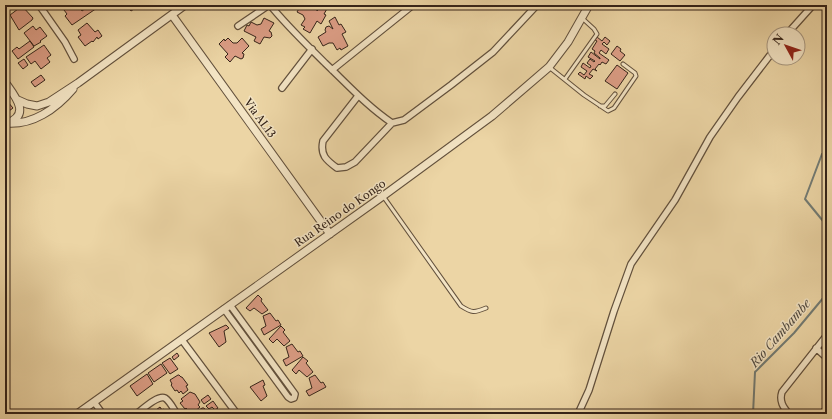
<svg xmlns="http://www.w3.org/2000/svg" width="832" height="419" font-family="'Libre Caslon Text',serif">
<rect width="100%" height="100%" fill="#ecd5a5"/>
<filter id="stains"><feTurbulence type="fractalNoise" baseFrequency=".005" numOctaves="4"/><feColorMatrix values="0 0 0 0 .2 0 0 0 0 .09 0 0 0 0 .02 0 0 0 .5 -.17"/></filter>
<radialGradient id="worn" r=".72"><stop offset=".6" stop-color="#630" stop-opacity="0"/><stop offset="1" stop-color="#630" stop-opacity=".3"/></radialGradient>
<g fill="none" stroke-linecap="round" stroke-linejoin="round">
<path stroke="#727b74" stroke-width="2" d="M827,152L822,154L805,199L823,221L827,229
M753,414L755,372L794,333L824,297L827,292"/>
</g>
<path fill="#dc9d85" stroke="#342319" d="M5,5H15L6,12Z
M71,5L78,6L82,11L90,5H95L97,8L72,25L65,16L67,14L64,10Z
M126,5H140L131,11Z
M301,5H307L311,7L312,5H316L317,6V11L321,5H324L328,7L324,14L326,15L321,24L317,21L310,33L303,29L305,27L301,25L305,19L303,15L297,12Z
M22,6L33,18L32,20L19,30L10,15Z
M335,17L339,25L341,24L346,32L342,34L348,46L341,50L340,48L337,50L333,43H329L323,46L318,37L326,32L325,30L326,27L329,26L333,29L329,21Z
M264,18L274,23L269,31L271,32L272,36L270,38L264,37L260,44L254,41L256,37L244,31L247,25L249,26L251,22L257,25L261,24Z
M87,23L95,32L98,30L102,36L98,39L97,37L93,42L92,41L85,46L78,37L81,35L78,30Z
M33,26L36,30L40,27L47,36L40,41L41,42L34,46L24,33Z
M597,37L602,41L605,37L610,41L607,45L604,42L602,44L609,49L606,54L601,50L599,53L609,60L606,64L602,62L600,65L599,64L595,69L597,71L593,69L589,74L593,76L590,79L586,76L585,79L578,74L580,72L584,75L587,71L581,67L583,63L590,68L591,66L587,63L590,59L594,62L595,61L588,57L591,52L600,59V58L594,53L595,51L592,49L597,41L595,40Z
M228,38L233,43H237L242,38L249,46L242,53L244,54L243,58L241,59L235,56L230,62L225,57L228,54L219,44L224,39L225,41Z
M30,41L34,47L18,59L12,51L17,47L19,49Z
M44,45L51,55L47,58L50,62L41,69L35,61L31,64L26,57Z
M617,46L621,49L620,51L625,55L620,61L611,54Z
M24,59L28,65L23,69L18,63Z
M617,65L628,73L617,89L605,81Z
M41,75L45,80L35,87L31,82Z
M7,101L13,108L5,114V102Z
M258,295L262,299L261,301L268,310L262,314L254,308L250,311L246,308Z
M270,313L276,321L278,320L281,325L264,335L261,329L266,326L263,316Z
M226,325L229,328L224,331L226,342L219,347L209,333Z
M281,326L285,330L283,332L290,341L284,346L277,339L273,343L269,339Z
M292,344L298,352L300,351L303,356L286,366L283,360L289,357L286,347Z
M177,353L179,356L174,360L172,357Z
M303,357L308,361L306,363L313,372L307,377L299,370L296,374L292,370Z
M170,358L178,369L170,374L162,363Z
M161,364L167,373L154,382L148,373Z
M147,374L153,384L137,396L130,386Z
M178,375H179L181,377H182L188,385L186,386L188,390L183,394L181,391L179,393L177,390L175,391L171,385L172,384L170,380Z
M315,375L321,383L323,382L326,387L309,396L306,391L312,388L309,378Z
M263,380L265,385L263,386L267,396L261,401L250,387Z
M190,392L195,394L200,402L198,405L200,407L193,413L190,410L189,411L186,408L185,409L180,403L183,401L181,399Z
M208,395L211,399L204,404L201,400Z
M213,401L218,408L215,410L212,407L209,409L206,406Z
M160,407L162,410L164,409L168,414H153L152,413Z
M202,408H204L209,414H194Z
M106,409L110,414H100L102,413Z"/>
<g fill="none" stroke-linecap="round" stroke-linejoin="round">
<g stroke="#62503c" stroke-width="5">
<path id="service" d="M549,67L584,95L608,111L614,108L636,76L635,73L623,64
M565,79L597,34L594,29L582,18
M600,106H605L615,94
M383,196L461,306C472,313 474,313 486,308"/>
</g>
<g stroke="#62503c" stroke-width="8">
<path id="minor" d="M39,5L65,42L74,59
M270,5C287,26 306,44 325,63C347,84 367,106 392,123L404,120L451,85L493,52L537,5
M238,26L269,5
M787,34L813,5
M332,70L413,5
M282,88L312,49
M358,96L323,141C320,155 326,160 337,168L346,167L355,162L392,123
M224,309L288,397L291,399L294,398L295,394L230,305
M182,340L237,414
M816,348L827,358
M94,402L102,413
M136,414C142,410 157,395 165,398C170,401 174,410 177,414
M578,414L589,390L614,311L631,264L675,200L710,137L738,97L774,50
M789,414C783,407 779,401 782,392L827,335
M821,414L827,409"/>
</g>
<g stroke="#62503c" stroke-width="9">
<path id="tertiary" d="M172,15L330,234
M5,82C14,95 32,115 7,123
M18,100L27,104L37,106L49,102L78,83L185,5
M5,123C32,126 56,109 73,89
M77,414L383,196L492,116L549,67L568,42L589,5"/>
</g>
<use href="#service" stroke="#f3e4c4" stroke-width="3"/>
<use href="#minor" stroke="#f3e4c4" stroke-width="5.5"/>
<use href="#tertiary" stroke="#f3e4c4" stroke-width="7"/>
</g>
<g text-anchor="middle" dominant-baseline="central" stroke-width="3" stroke-linejoin="round" paint-order="stroke">
<g font-size="11" fill="#342319" stroke="#f3e4c4">
<text transform="translate(260 118) rotate(54)">Via AL13</text>
<text transform="translate(340 213) rotate(-35)">Rua Reino do Kongo</text>
</g>
<g font-size="12" font-style="italic" fill="#4e483f" stroke="#f3e4c4">
<text transform="translate(780 333) rotate(-49)">Rio Cambambe</text>
</g>
</g>
<rect width="832" height="419" fill="none" stroke="#ecd5a5" stroke-width="20"/>
<rect x="6" y="6" width="820" height="407" fill="none" stroke="#342319" stroke-width="2"/>
<rect x="10" y="10" width="812" height="399" fill="none" stroke="#342319"/>
<g transform="translate(786 46) rotate(310)"><circle r="19" fill="#f3e4c4" stroke="#a79780"/>
<path d="M0-3L7 15L0 10L-7 15Z" fill="#8f2418"/>
<text y="-6" font-size="11" font-weight="bold" text-anchor="middle" fill="#342319">N</text>
</g>
<rect width="100%" height="100%" filter="url(#stains)"/>
<rect width="100%" height="100%" fill="url(#worn)"/>
</svg>
